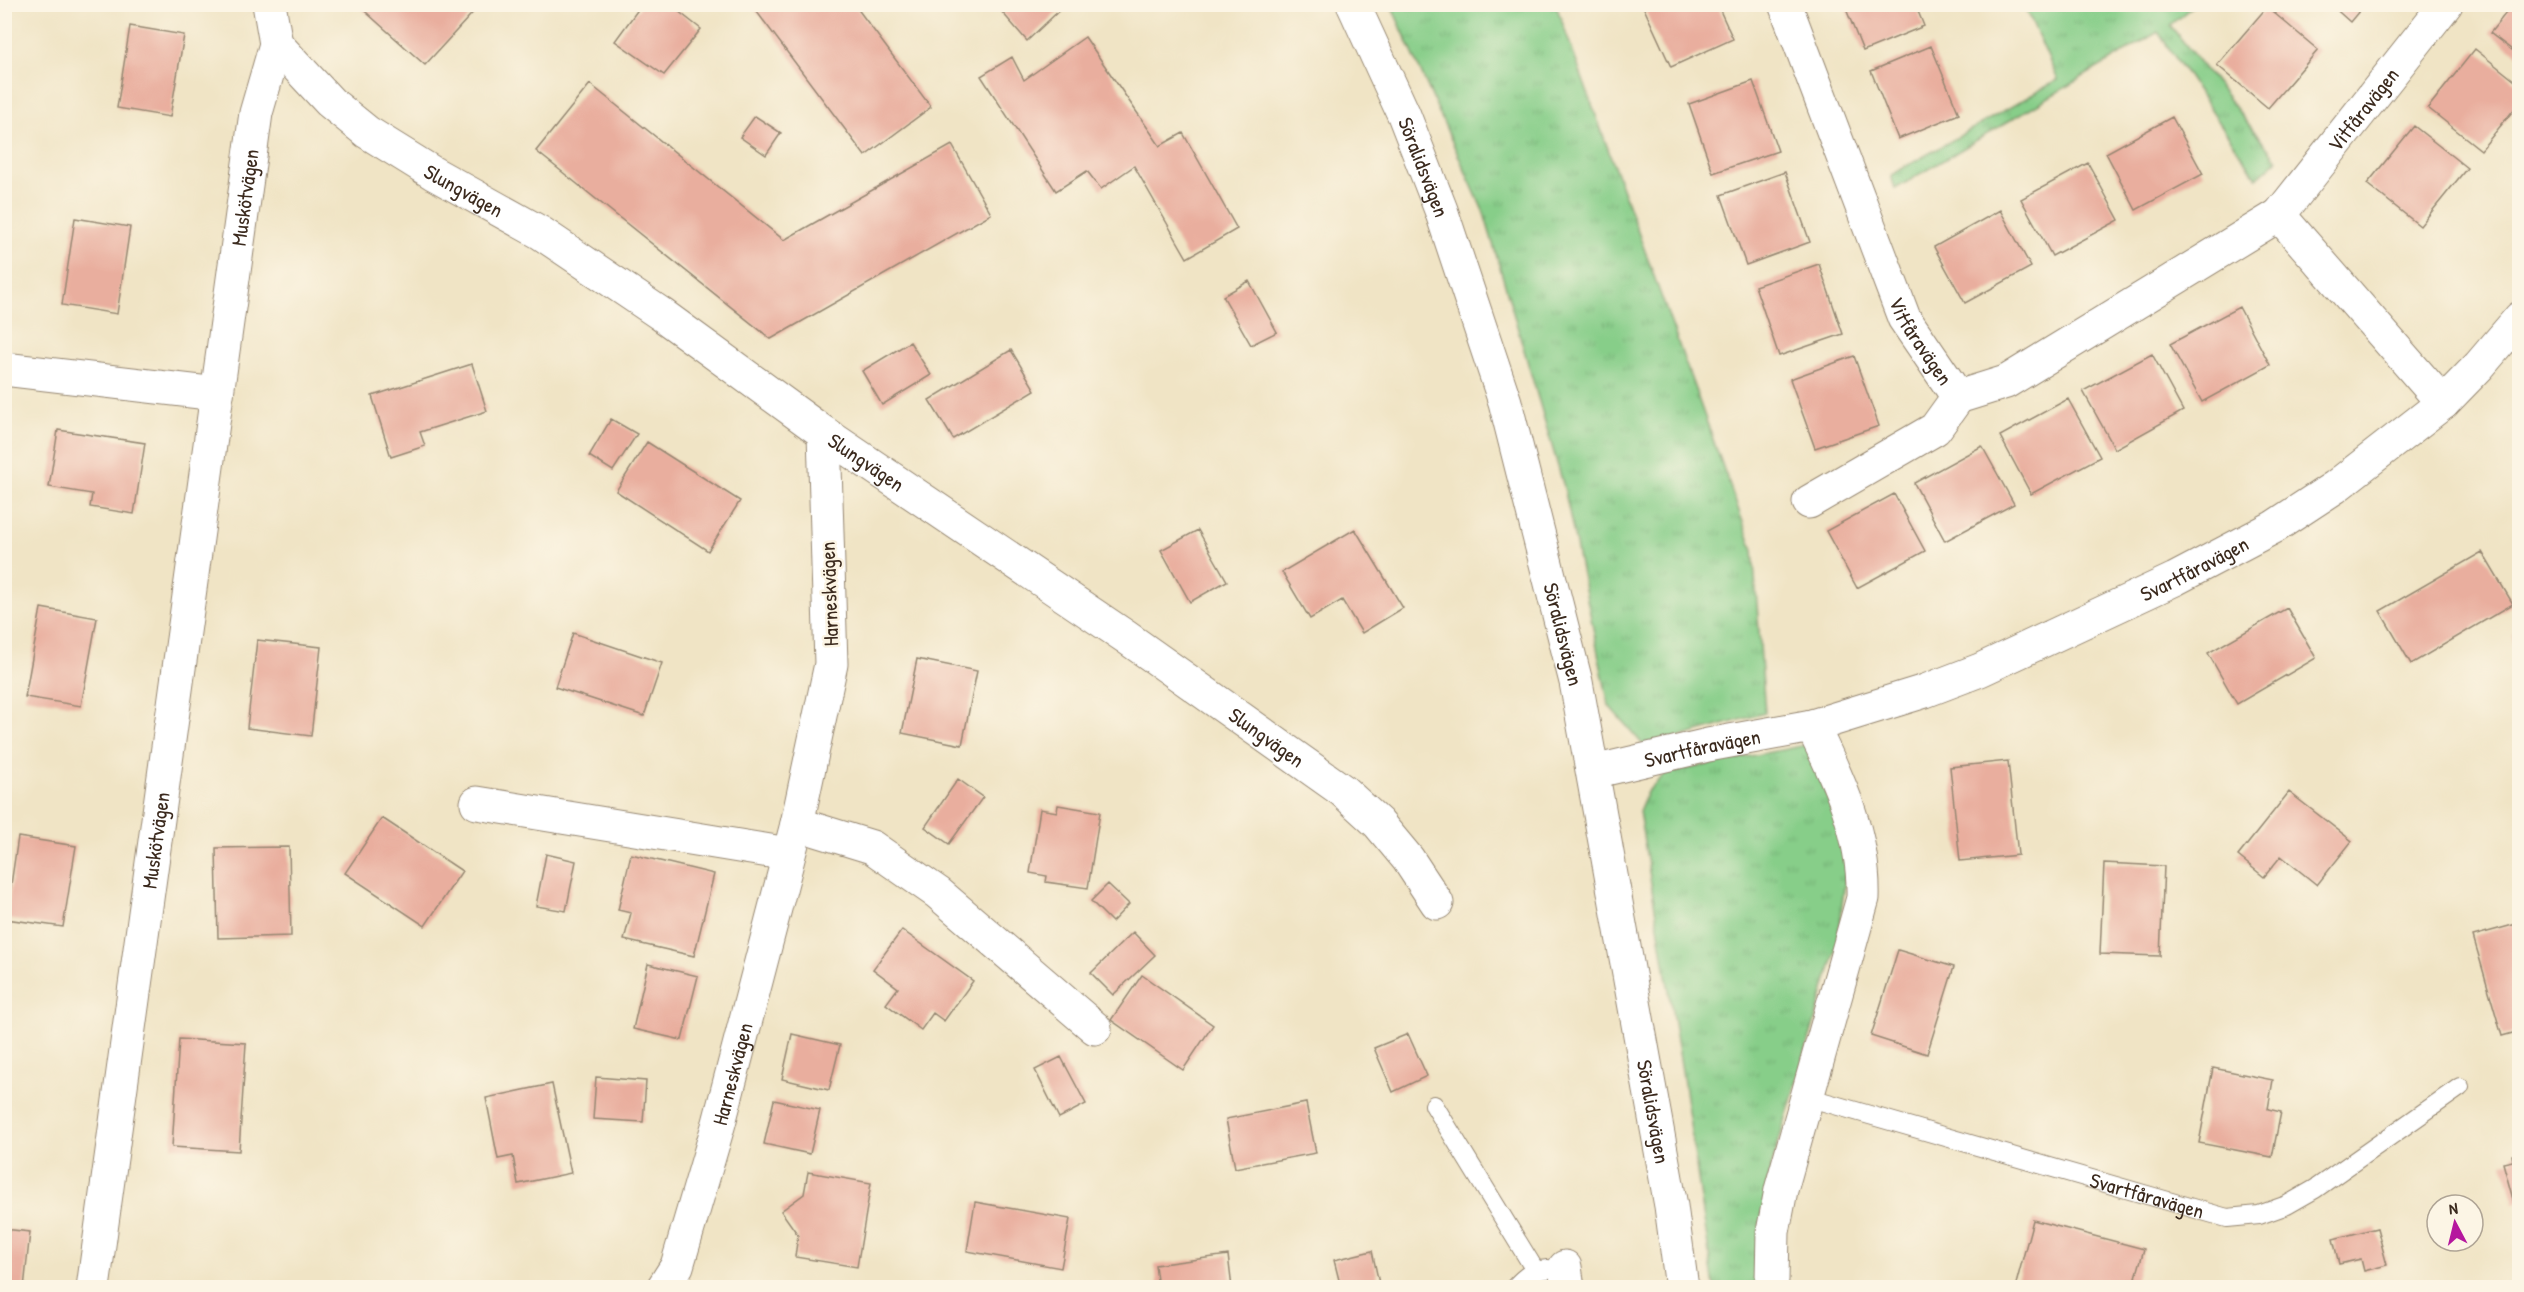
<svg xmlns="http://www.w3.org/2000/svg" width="2524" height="1292" font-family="'Patrick Hand',sans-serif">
<defs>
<pattern id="grass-tufts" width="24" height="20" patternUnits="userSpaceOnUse" patternTransform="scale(1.5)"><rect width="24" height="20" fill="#87ce89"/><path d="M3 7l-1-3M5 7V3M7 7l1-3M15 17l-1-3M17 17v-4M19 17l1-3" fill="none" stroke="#75b176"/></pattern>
</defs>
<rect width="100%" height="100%" fill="#fcf5e5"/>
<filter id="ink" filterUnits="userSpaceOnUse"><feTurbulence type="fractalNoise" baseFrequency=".0167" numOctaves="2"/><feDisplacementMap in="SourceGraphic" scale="12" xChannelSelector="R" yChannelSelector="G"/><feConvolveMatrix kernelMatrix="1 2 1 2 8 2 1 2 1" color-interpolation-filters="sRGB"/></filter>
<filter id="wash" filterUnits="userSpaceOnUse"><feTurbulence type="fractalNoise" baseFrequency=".008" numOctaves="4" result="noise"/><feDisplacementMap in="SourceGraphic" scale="24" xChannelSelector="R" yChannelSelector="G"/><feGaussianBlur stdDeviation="1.35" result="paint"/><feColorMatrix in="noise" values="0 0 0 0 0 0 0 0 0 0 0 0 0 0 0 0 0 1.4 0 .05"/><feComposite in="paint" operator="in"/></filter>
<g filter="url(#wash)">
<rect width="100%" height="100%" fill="#f0e4c5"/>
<path fill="url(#grass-tufts)" stroke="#617c54" stroke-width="1.5" d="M2024,4L2194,5L2170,25L2277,160L2257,178L2158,32L1895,189L1891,175L2058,80Z
M1391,5H1556L1753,550L1765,713L1645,747L1609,706L1564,487L1484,213Z
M1806,745L1838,821L1847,864L1837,946L1768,1178L1754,1265L1756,1287H1714L1683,1077L1639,811L1647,792L1666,773Z"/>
<g id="blocks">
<path fill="#e9ae9e" d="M357,4H474L478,7L425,65Z
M642,4H669L701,29L664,75L615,41Z
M751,4H854L931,107L865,156Z
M995,4H1066L1027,41Z
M1642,4H1717L1733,39L1671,67Z
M1844,4H1915L1924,26L1863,51Z
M2330,4H2365L2350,22Z
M2513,4H2520V56L2490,33Z
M2267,7L2318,50L2268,108L2217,65Z
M130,26L184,35L170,117L117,108Z
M1085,37L1160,146L1183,133L1237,229L1187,258L1134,166L1101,189L1087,171L1056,191L981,76L1012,57L1024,80Z
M1931,46L1959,114L1898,139L1871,71Z
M2475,49L2520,85V102L2481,150L2428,108Z
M1753,81L1778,151L1713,173L1689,104Z
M590,84L784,240L952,145L991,214L771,339L536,151Z
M755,116L781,133L766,155L740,137Z
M2172,117L2203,174L2136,210L2106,153Z
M2414,126L2467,168L2420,226L2367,184Z
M2088,163L2119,220L2052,256L2021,199Z
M1785,172L1810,242L1746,265L1721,195Z
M2000,210L2031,267L1965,303L1934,247Z
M75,218L130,227L117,314L62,305Z
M1819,264L1843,334L1779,356L1755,286Z
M1249,281L1277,332L1251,345L1223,296Z
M2239,307L2270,365L2202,402L2170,344Z
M910,342L931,375L882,405L862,371Z
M1011,350L1035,390L953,439L929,400Z
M2152,354L2183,411L2115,449L2083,391Z
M1854,356L1879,426L1815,448L1790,379Z
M472,364L487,411L420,432L425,446L391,457L372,396Z
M2068,399L2100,457L2031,494L2000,436Z
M611,419L637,434L613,471L589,456Z
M58,430L145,443L134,514L90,507L92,494L49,487Z
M647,442L740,501L708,551L616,491Z
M1982,446L2014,504L1945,541L1914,483Z
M1894,494L1925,551L1857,588L1826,531Z
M1355,529L1403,608L1362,633L1342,600L1310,619L1282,572Z
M1198,530L1227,581L1190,602L1161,550Z
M2482,552L2513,604L2411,664L2380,611Z
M41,608L97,618L81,706L25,697Z
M2287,608L2316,658L2237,704L2208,653Z
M2520,632V677H2518L2512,633Z
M573,633L662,663L644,716L555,687Z
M257,640L321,647L311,736L247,728Z
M917,659L977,671L962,745L902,733Z
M2008,761L2018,855L1960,861L1950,767Z
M958,779L983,797L949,844L925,827Z
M2289,792L2352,841L2317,885L2281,856L2264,877L2238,856Z
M1058,805L1100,812L1088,888L1046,882L1047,876L1030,873L1040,809L1057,812Z
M382,818L462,871L425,926L345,873Z
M18,837L76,846L63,927L6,919Z
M289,847L291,936L218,938L216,848Z
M546,854L576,861L566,911L536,906Z
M631,854L714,874L694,956L624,940L631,913L618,910Z
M2104,863L2164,866L2160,956L2100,954Z
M1108,884L1129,904L1112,922L1091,901Z
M2520,923V1031L2502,1036L2473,936Z
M902,930L973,981L944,1021L933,1013L921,1030L886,1004L898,988L873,969Z
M1133,932L1155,955L1113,995L1091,973Z
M1898,950L1954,967L1927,1054L1871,1036Z
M648,964L698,976L682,1040L633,1029Z
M1142,975L1213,1025L1183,1070L1111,1020Z
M792,1034L840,1045L829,1090L782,1079Z
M1408,1034L1427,1076L1393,1092L1374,1048Z
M179,1039L246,1043L239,1151L172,1147Z
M1061,1057L1086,1104L1059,1118L1035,1070Z
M2213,1068L2273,1080L2268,1109L2281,1112L2272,1157L2199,1143Z
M596,1077L646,1081L643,1122L593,1119Z
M552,1084L571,1173L518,1184L513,1156L498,1159L486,1098Z
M774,1100L820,1110L810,1154L764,1144Z
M1306,1103L1316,1153L1235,1168L1226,1119Z
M2520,1153V1201L2514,1203L2503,1163L2513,1161L2512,1155Z
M808,1172L871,1183L857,1267L795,1257L798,1235L781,1211L804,1194Z
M975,1202L1070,1219L1061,1268L967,1251Z
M2033,1220L2144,1249L2133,1288H2015Z
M2377,1228L2387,1265L2364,1271L2361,1259L2339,1264L2333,1239Z
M4,1229L30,1232L24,1288H4Z
M1372,1251L1380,1288H1341L1334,1260Z
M1228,1255L1232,1288H1158L1155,1265Z"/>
</g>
</g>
<g filter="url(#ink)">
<use href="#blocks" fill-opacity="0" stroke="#968772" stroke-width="1.5"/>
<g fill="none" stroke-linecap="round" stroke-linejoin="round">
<g stroke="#968772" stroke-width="20">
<g id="lane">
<path id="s1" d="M1807,1097L2227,1218L2259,1215L2287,1205L2315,1189L2460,1087"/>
<path d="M1434,1105L1535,1270"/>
<path d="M1514,1288C1525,1276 1532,1270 1548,1269"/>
</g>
</g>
<g stroke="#968772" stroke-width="35">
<g id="street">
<path id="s2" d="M1785,4L1904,318L1958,397L2006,382L2279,215L2443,403"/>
<path id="s3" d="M276,44L330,102L367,132L433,173L541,233L661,314L824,433L1126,637L1343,791L1378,823L1408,859L1437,903"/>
<path id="s4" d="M2279,215L2446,4"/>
<path d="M4,369L217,394"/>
<path d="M1809,502L1935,429L1958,397"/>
<path id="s5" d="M1593,772L1708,745L1812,726L1925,691L1980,670L2175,579L2274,527L2335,487L2443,403L2479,366L2520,318"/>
<path d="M477,803L788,854"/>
<path d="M797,824L872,847L938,893L1095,1028"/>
<path d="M1565,1267L1568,1288"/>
<path d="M1772,1280L1773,1232L1781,1190L1863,898C1865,836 1839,780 1812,726"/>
<path id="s6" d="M93,1288L256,113L276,44L269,4"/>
<path id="s7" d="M663,1288L677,1266L719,1123L797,824L831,664L824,433"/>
</g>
</g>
<g stroke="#968772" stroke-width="35">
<g id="secondary">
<path id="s8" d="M1353,4L1404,115L1441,210L1505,402L1576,682L1671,1206L1682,1288"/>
</g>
</g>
<use href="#lane" stroke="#fff" stroke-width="18"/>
<use href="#street" stroke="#fff" stroke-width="33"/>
<use href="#secondary" stroke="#fff" stroke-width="33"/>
</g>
</g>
<g text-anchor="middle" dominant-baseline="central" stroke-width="5" stroke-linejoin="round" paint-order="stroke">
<g font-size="21" fill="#3b2a1e" stroke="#fcf5e5">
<text stroke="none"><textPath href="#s4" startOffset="135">Vitfåravägen</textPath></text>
<text stroke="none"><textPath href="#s8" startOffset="178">Söralidsvägen</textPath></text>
<text stroke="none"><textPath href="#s3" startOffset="240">Slungvägen</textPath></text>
<text stroke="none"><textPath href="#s6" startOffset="1101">Muskötvägen</textPath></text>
<text stroke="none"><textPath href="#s2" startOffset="364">Vitfåravägen</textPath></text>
<text stroke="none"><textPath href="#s3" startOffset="726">Slungvägen</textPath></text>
<text stroke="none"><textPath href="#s5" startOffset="638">Svartfåravägen</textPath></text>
<text transform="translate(829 594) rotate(-92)">Harneskvägen</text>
<text stroke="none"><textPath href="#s8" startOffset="666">Söralidsvägen</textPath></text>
<text stroke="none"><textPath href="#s3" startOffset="1212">Slungvägen</textPath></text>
<text stroke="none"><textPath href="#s5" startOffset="112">Svartfåravägen</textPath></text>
<text stroke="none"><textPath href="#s6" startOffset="452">Muskötvägen</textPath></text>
<text stroke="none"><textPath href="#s7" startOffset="226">Harneskvägen</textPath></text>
<text stroke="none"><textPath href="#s8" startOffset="1152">Söralidsvägen</textPath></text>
<text stroke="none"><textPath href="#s1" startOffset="354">Svartfåravägen</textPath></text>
</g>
</g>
<rect width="2524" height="1292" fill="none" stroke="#fcf5e5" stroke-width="24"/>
<g transform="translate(2455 1223) rotate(353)"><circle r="28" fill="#fcf5e5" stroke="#afa495" stroke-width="1.5"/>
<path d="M0-4.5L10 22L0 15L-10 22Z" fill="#b5179e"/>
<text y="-9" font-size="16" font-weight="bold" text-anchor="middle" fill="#3b2a1e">N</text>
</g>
</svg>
